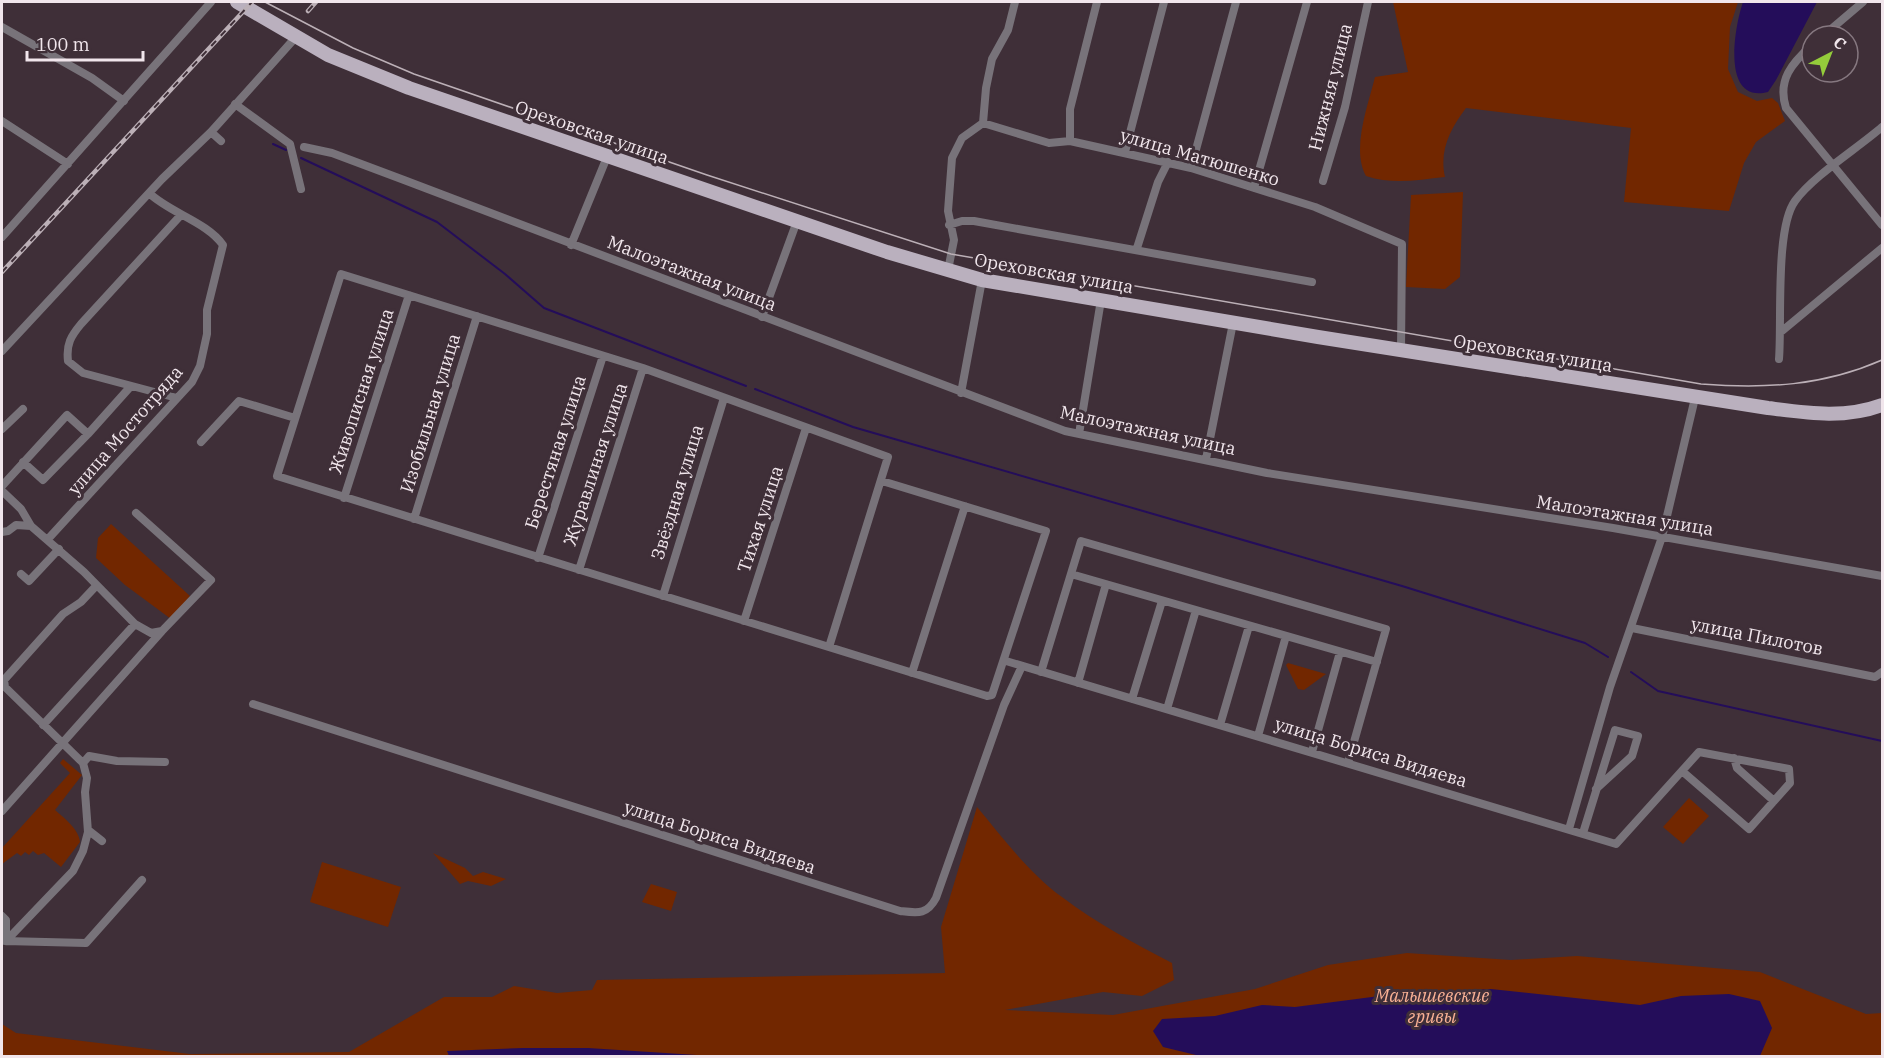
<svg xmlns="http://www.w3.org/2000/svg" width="1884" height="1058" font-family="'IBM Plex Serif',serif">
<rect width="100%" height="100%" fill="#3f2f38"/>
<path fill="#722700" d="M1393,2H1738L1730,27L1728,69L1738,92L1757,101L1772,98L1778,103L1785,121L1756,142L1744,163L1729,211L1624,202L1631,128L1466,108C1450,129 1439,151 1445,177C1417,180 1393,185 1366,176C1351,149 1368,106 1375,77L1408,72Z
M1463,192L1460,277L1445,289L1406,287L1411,195Z
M111,524L190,596L171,619L125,585L96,558L98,538Z
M1288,663L1326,674L1304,690L1298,689L1286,665Z
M63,759L82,775L55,810C64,818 79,829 80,842L61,867L44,853L38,855L33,851L29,855L25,852L21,856L17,853L2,864V848L70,773L60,763Z
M1689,798L1709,816L1683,844L1663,827Z
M977,807C1003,838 1029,873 1062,897C1096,923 1134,943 1172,963L1174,980L1142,996L1103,992L1005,1010L1113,1015L1255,989L1328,965L1407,953L1511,960L1577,956L1760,972L1866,1014L1882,1013V1056H2V1024L16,1033L190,1054L349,1052L444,997H492L514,986L557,993L592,990L597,980L945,973L941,927Z
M433,853L465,868L473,876L483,872L506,879L491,886L468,881L460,884Z
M322,862L401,887L388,927L310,902Z
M651,884L677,892L671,911L642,902Z"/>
<path fill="#240d5a" d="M1743,2H1817L1776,80L1768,92C1720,104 1735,25 1743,2Z
M1491,989L1640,1005L1681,996L1729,994L1760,1001L1772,1028L1760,1056H1200L1163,1047L1153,1031L1162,1019L1215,1016L1262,1005L1295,1007L1395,994Z
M523,1048H588L712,1056H449L447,1051Z"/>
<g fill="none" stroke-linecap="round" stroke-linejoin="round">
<path stroke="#240d5a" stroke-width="2" d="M273,144L286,150
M301,158L437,222L505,274L544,308L746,386
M755,389L853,427L1402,586L1585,643L1608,657
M1631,672L1658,691L1882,741"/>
<path stroke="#78737a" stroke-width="8" d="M2,27L92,78L124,101
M1823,36L1863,2
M1812,45C1792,63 1777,80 1786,108L1882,225
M235,104L290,144L301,189
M2,121L68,164
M983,123L1049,143L1070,141L1191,168L1315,207L1402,244L1401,350
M211,132L221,141
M1070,141V109L1097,2
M304,147L332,153L404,180L1065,431L1267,473L1613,528L1882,576
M1125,152L1164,2
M1191,168L1236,2
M1323,181L1345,107L1368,2
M1254,188L1307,2
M949,225L962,221H974L1312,282
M2,237L211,2
M571,245L607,157
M1137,248L1158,182L1168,162
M948,270L954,240L948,211L952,158L962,138L983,123L986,88L992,59L1008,30L1015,2
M762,317L797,221
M1782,331L1882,248
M2,351L162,179L211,132L295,38
M1779,359C1782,323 1775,228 1795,201C1813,176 1858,148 1882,127
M961,393L982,280
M177,398L83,373L68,361C66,344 71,336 81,324L180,216
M2,429L23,409
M1079,434L1101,300
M201,442L239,401L295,418
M1206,459L1233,323
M23,462L43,480L88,434
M2,486L67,415L88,434L131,386
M2,491L21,509L31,526
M344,498L409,295
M414,519L477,316
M2,532L8,531L16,525L31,526L84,572L135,624L151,633L162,631L211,580L136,513
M48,539L192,382L200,366L207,334V310L223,245C207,222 170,213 149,193
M538,558L603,356
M579,570L643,368
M21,574L29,581L59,549
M1071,574L1377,662
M663,596L724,398
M744,621L806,428
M1632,628L1875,677L1882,672
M829,647L888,457L643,368L341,274L277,476L987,696L992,695L1046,531L882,481
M1006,661L1616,844L1699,752L1789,769L1790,783L1749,829L1682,771
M1041,672L1081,541L1386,629L1348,763
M912,673L965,506
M1078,683L1106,584
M1132,699L1162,601
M253,704L900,911C918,913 927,915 936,898L1004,705L1022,666
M1167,709L1196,610
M43,725L135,624
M1220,725L1249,626
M1258,736L1286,636
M1312,752L1340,652
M1734,758L1737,768L1774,801
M83,763L89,756L117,761L165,762
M2,811L162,631
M1569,829L1610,687L1662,537L1695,398
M88,830L102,841
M1583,833L1615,730L1638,736L1632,756L1596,789
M2,916L6,920V940
M5,941L86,943L142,880
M6,941L73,871L83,851L88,832L85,792L87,778L83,763L5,687L4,680L63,614L81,602L96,586"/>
<path stroke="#bab0be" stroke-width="14" d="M237,2L328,55L409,88L887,252L982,280L1318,337L1768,408C1807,413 1844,419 1882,405"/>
<path stroke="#bcb0b7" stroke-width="1.5" d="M265,2L353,48L414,74L707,175L951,254L1701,384C1765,389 1823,386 1882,360"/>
<g stroke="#bcb0b7" stroke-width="4.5">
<path id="rail" d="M308,11L316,2
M2,272L252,2"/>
</g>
<use href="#rail" stroke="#3f2f38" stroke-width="2" stroke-dasharray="7" stroke-linecap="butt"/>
</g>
<g text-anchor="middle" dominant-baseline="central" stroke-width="6" stroke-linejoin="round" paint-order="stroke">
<g font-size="18" fill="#f1e6ec" stroke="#3f2f38">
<text transform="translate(1330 87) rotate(-76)">Нижняя улица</text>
<text transform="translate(592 132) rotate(19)">Ореховская улица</text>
<text transform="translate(1200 157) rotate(16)">улица Матюшенко</text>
<text transform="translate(692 273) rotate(21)">Малоэтажная улица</text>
<text transform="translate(1054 273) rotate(10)">Ореховская улица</text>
<text transform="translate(1533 353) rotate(9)">Ореховская улица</text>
<text transform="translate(361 391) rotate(-72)">Живописная улица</text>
<text transform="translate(430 413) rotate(-73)">Изобильная улица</text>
<text transform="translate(125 430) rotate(-49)">улица Мостотряда</text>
<text transform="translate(1148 430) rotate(12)">Малоэтажная улица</text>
<text transform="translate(555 452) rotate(-72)">Берестяная улица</text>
<text transform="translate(595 464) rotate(-72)">Журавлиная улица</text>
<text transform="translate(677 492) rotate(-73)">Звёздная улица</text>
<text transform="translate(1625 515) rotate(9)">Малоэтажная улица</text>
<text transform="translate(760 519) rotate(-72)">Тихая улица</text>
<text transform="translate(1757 636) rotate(11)">улица Пилотов</text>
<text transform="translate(1371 752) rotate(17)">улица Бориса Видяева</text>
<text transform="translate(720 837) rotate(18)">улица Бориса Видяева</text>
</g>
<g font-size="18" font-style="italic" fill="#f9b195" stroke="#3f2f38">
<text x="1432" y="995">Малышевские<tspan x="1432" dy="21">гривы</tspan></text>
</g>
</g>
<rect width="1884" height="1058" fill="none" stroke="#f1e6ec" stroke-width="6"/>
<g transform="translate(1830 54) rotate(42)"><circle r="28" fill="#3f2f38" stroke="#867880" stroke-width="1.5"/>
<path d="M0-4.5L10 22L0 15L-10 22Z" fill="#94cc3b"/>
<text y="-9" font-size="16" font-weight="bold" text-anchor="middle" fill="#f1e6ec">С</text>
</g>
<path d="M27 51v9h116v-9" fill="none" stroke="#f1e6ec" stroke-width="3"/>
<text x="36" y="51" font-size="18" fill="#f1e6ec" stroke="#3f2f38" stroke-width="4.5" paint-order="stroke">100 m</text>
</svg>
